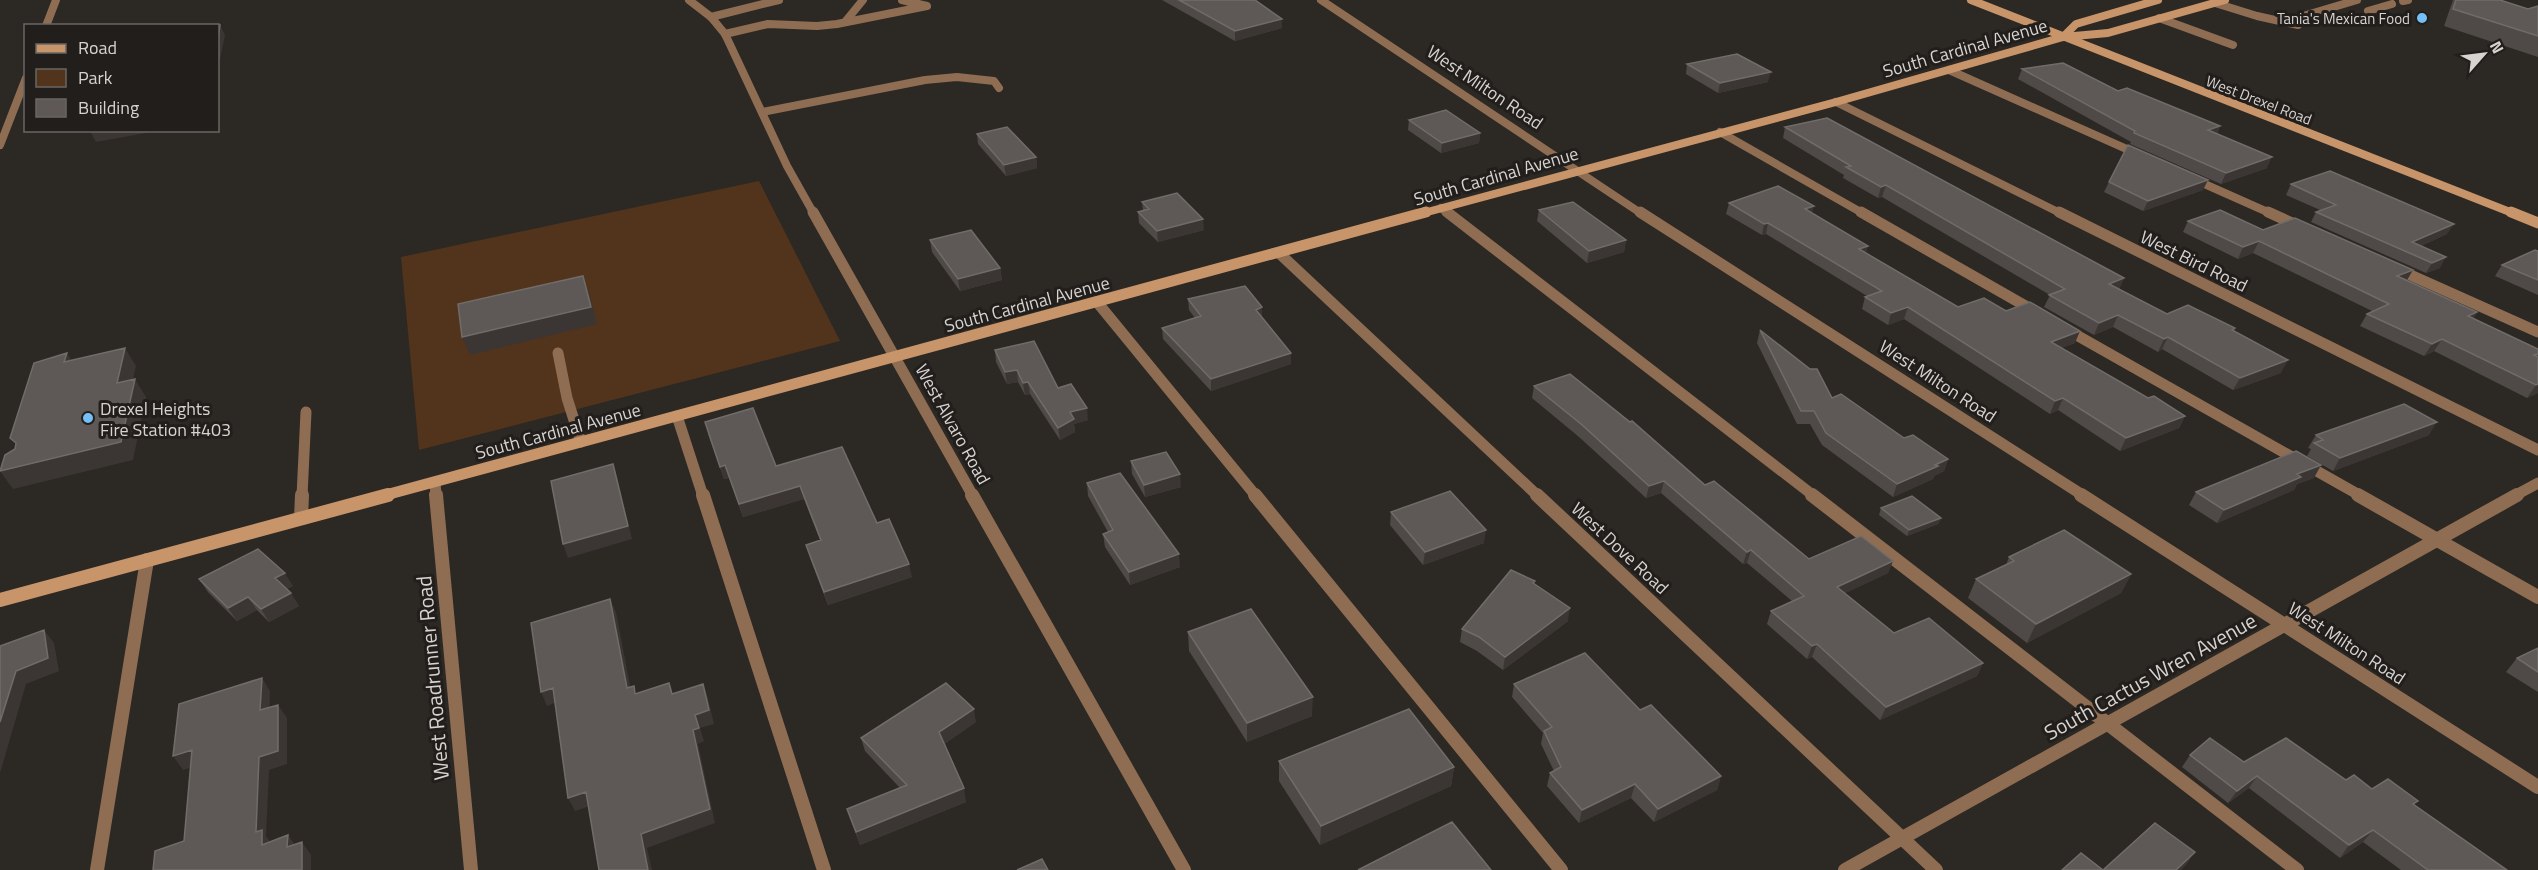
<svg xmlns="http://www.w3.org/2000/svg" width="2538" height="870" font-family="'Titillium Web',sans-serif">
<rect width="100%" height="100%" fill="#2c2824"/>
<path fill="#51341b" d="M759,181L840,341L419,450L401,257Z"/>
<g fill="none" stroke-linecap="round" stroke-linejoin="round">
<path stroke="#8e6d53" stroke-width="8" d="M2403,1L2408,0
M2215,3L2257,16L2298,25
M2368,11L2392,4
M711,17L779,0
M2159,18L2233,45
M2287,21L2357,0
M845,22L863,0
M725,34L768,24L817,26L837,24L927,6L902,0
M1949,70L2140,155
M762,112L925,80L957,77L994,81L999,88
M1720,132L1864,214
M2191,178L2272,214
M1441,208L1449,214"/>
<path stroke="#8e6d53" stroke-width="11" d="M1447,212L1814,496
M1861,212L2036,312
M2268,212L2301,227
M2397,269L2538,332
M1097,302L1256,496
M2064,328L2361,496
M558,353L567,398L581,442
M677,416L703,496
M302,496L306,412"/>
<path stroke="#8e6d53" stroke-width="14" d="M703,495L824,870
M1255,495L1561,870
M1812,495L2297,870
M2358,495L2538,597
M301,518L302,495
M97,870L147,560"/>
<path stroke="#8e6d53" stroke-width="8" d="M689,0L711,17L725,34L787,166L814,214
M1321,0L1642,214
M46,26L56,0
M1836,102L2062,214
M0,145L26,78"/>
<path stroke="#8e6d53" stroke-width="11" d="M813,212L973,496
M1640,212L2084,496
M2059,212L2538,450
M1279,253L1538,496
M435,482L436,496
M2514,496L2538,483"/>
<path stroke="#8e6d53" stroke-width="14" d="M436,495L471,870
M972,495L1184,870
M1537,495L1936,870
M2081,495L2538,787
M1845,870L2517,495"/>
<path stroke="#c89469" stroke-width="8" d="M1971,0L2515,214
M2063,37L2076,24L2158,0
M1420,214L1836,102L2063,37L2108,33L2225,0"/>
<path stroke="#c89469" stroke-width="11" d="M2511,212L2538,223
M382,496L1426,212"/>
<path stroke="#c89469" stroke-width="14" d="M0,600L388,495"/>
</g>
<path fill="#4f4a47" d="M1162,0H1255L1282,28L1235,41Z
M2453,0H2500L2528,9L2538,6V57L2444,26Z
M1687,64L1768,82L1718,93L1686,74Z
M2022,69L2118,91L2220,126L2217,134L2267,168L2221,184L2130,144L2131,142L2018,79Z
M1409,120L1480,133L1479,143L1441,153L1408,130Z
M1785,127L2124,278L2119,289L2167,314L2235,328L2234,331L2281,373L2233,390L2162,349L2158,352L2113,327L2094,335L2044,307L2050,295L1882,197L1878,198L1843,178L1844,175L1783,138Z
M977,134L1036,157L1037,168L1006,176L978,144Z
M2109,182L2203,190L2143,211L2104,192Z
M2291,184L2447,234L2421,246L2440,268L2426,273L2311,222L2316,212L2320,210L2286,195Z
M1142,202L1204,230L1158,242L1139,223L1138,212L1143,211Z
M1729,203L1812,213L1866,253L1958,307L2006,311L2075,343L2061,348L2148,398L2185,416L2179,428L2120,451L2058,410L2050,414L1904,319L1888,325L1862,309L1865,297L1867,296L1766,234L1762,235L1726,214Z
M1539,210L1626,240L1624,252L1587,263L1537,221Z
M2188,221L2263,230L2406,280L2477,312L2473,319L2538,349V393L2527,398L2434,351L2424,356L2360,326L2367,314L2372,311L2253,253L2238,259L2183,232Z
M930,240L1000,268L1002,280L960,291L932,252Z
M2538,251V295L2495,276L2502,265Z
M1188,299L1262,307V317L1291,353V364L1211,391L1163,339L1162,328L1195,318L1189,310Z
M1760,330L1832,398L1904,438L1948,459L1944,471L1934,476L1933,479L1893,497L1822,445L1810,424H1797L1757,343Z
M995,350L1058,388L1088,420L1074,424L1075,432L1060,440L1030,394L1025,395L1018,382L1007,384L996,362Z
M1534,386L1705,485L1809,559L1893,561L1888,573L1845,593L1894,633L1983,663L1977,676L1880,720L1812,657L1807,659L1767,624L1771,611L1792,601L1747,563L1743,564L1661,493L1646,498L1579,437L1532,398Z
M708,434L776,466L877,523L912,577L828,605L810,558L806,545L820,540L804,499L743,517L729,478L724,479Z
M2316,435H2429L2333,471L2307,456L2311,449L2308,448Z
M1131,461L1181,487L1145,497L1132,474Z
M2314,478L2297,484L2294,490L2217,523L2189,505L2196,492Z
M1087,483L1180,567L1130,585L1105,547L1103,534L1108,532L1088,496Z
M1881,508L1941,518L1938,524L1907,536L1879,515Z
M1391,512L1484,543L1423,565L1390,525Z
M2009,557L2131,574L2121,593L2027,643L1968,598L1976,579L2006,565Z
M199,579L293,586L287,589L299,606L269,622L257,610L237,621L208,592Z
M1535,581L1534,584L1568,621L1503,670L1477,651L1460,642L1462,629Z
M1188,632L1312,716L1247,742L1189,651Z
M2538,648V692L2506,672L2517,658Z
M1514,684L1640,710L1721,776L1717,790L1654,822L1631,798L1579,823L1547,786L1550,773L1554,771L1541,744L1543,733L1512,697Z
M976,722L944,744L966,802L860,845L847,809L900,788L865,751L861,738Z
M2190,755L2244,762L2346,780L2372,789L2415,806L2507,870H2401L2363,842L2340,858L2249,788L2228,803L2182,767Z
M1279,761L1454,767L1451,786L1320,845L1279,781Z"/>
<path fill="#3b3633" d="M1282,19V28L1235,41V31Z
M220,25L225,35L220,60L218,61V40Z
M1771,72L1768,82L1718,93L1720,83Z
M2220,126L2215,137L2208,130Z
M92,130H147L146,133L96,142L90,131Z
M1480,133L1479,143L1441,153L1442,143Z
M1036,157L1037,168L1006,176L1004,165Z
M2272,157L2267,168L2221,184L2226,173Z
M2208,180L2203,190L2143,211L2148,201Z
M1886,185L1882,197L1878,198L1881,187Z
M1814,206L1811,217L1805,209Z
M1203,219L1204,230L1158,242L1157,231Z
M1768,223L1766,234L1762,235L1764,224Z
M2454,224L2447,234L2408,252L2412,242Z
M1626,240L1624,252L1587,263L1589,251Z
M2259,241L2253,253L2238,259L2243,247Z
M1868,246L1865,257L1859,249Z
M2446,257L2440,268L2426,273L2432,263Z
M1000,268L1002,280L960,291L958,279Z
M2413,270L2406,282L2397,276Z
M583,276L589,293L597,324L470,355L462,337Z
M2124,278L2119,290L2109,284Z
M1262,307V318L1256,310Z
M1908,307L1904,319L1888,325L1891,313Z
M2477,312L2470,324L2468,316Z
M2118,315L2113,327L2094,335L2099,323Z
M2080,331L2075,343L2046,354L2051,342Z
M2168,337L2162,349L2158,352L2164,339Z
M2442,339L2434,351L2424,356L2432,344Z
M125,348L136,366L128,401L117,383Z
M67,353L78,371L64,362Z
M1291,353V364L1211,391V379Z
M2288,360L2281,373L2233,390L2240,378Z
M1017,370L1018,382L1007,384L1005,372Z
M135,379L146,397L133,460L13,489L0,471Z
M1028,382L1030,394L1025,395L1023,383Z
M2538,384V393L2527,398L2536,385Z
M2063,398L2058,410L2050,414L2055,401Z
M1087,408L1088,420L1074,424L1075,432L1060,440L1058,428L1070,412Z
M2185,416L2179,428L2120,451L2126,438Z
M2437,422L2429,435L2333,471L2340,458Z
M1948,459L1944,471L1934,476L1933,479L1893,497L1897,484Z
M613,464L617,477L632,539L568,558L563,544Z
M725,465L729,478L724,479L720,467Z
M2321,465L2314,478L2297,484L2294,490L2217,523L2224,510L2297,474Z
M1180,474L1181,487L1145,497L1144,485Z
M1664,481L1661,493L1646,498L1649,486Z
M800,486L804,499L743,517L739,504Z
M1941,518L1938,524L1907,536L1909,530Z
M1486,530L1484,543L1423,565L1425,552Z
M1751,550L1747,563L1743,564L1747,552Z
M1179,554L1180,567L1130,585L1129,572Z
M1893,561L1888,573L1833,599L1837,587Z
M909,564L912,577L828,605L824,592Z
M285,573L293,586L283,591L275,578Z
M2131,574L2121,593L2027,643L2036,624Z
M291,593L299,606L269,622L261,609Z
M248,597L257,610L237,621L228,608Z
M610,599L616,612L633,701L627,688Z
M1570,608L1568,621L1503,670L1505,657Z
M44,630L54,643L59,671L26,684L0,773V722L16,671Z
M1817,644L1812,657L1807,659L1812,646Z
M1983,663L1977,676L1880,720L1886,707Z
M262,678L270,691L269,724L260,710Z
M703,684L708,698L714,724L700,728L704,741L698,744L715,823L647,848L652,870H648L641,834L693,730Z
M553,688L559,701L547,706L541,692Z
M1313,697L1312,716L1247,742V723Z
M278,705L287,718V764L269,770L266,836L271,843L262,845L256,832L259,757Z
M974,709L976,722L942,745L939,732Z
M192,750L202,764L183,770L173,756Z
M1454,767L1451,786L1320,845L1321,826Z
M1721,776L1717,790L1654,822L1658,809Z
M2257,776L2249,788L2228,803L2237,791Z
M1635,784L1631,798L1579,823L1582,810Z
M964,788L966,802L860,845L856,832Z
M586,792L593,805L575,811L568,798Z
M2373,830L2363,842L2340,858L2349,845Z
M288,835L297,848L287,847Z
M302,842L311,855V870H302Z
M2195,852L2186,865L2181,870H2176Z"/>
<path fill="#5e5956" stroke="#706c69" stroke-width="1.5" d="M1179,0H1255L1282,19L1235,31Z
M2456,0H2500L2528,9L2538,6V36L2453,9Z
M220,25L218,40L217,26Z
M1737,54L1771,72L1720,83L1687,64Z
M2063,63L2118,91L2127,88L2220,126L2208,130L2272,157L2226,173L2134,133L2135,131L2022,69Z
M1446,110L1480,133L1442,143L1409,120Z
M1827,118L2124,278L2109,284L2167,314L2188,305L2235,328L2232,330L2288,360L2240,378L2168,337L2164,339L2118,315L2099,323L2049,295L2065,289L1886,185L1881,187L1846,167L1851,166L1785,127Z
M1007,127L1036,157L1004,165L977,134Z
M2128,145L2208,180L2148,201L2109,182Z
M2330,171L2454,224L2412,242L2446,257L2432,263L2316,212L2336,205L2291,184Z
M1778,186L1814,206L1805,209L1868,246L1859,249L1958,307L1984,298L2006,311L2030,302L2080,331L2051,342L2148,398L2154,396L2185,416L2126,438L2063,398L2055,401L1908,307L1891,313L1865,297L1882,291L1768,223L1764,224L1729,203Z
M1177,193L1203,219L1157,231L1138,212L1149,209L1142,202Z
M1573,202L1626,240L1589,251L1539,210Z
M2220,210L2263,230L2295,218L2413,270L2397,276L2477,312L2468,316L2538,349V354L2534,355L2538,357V384L2536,385L2442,339L2432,344L2367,314L2389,304L2259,241L2243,247L2188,221Z
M971,230L1000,268L958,279L930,240Z
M2535,250L2538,251V280L2502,265Z
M583,276L591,307L462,337L458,304Z
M1245,286L1262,307L1256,310L1291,353L1211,379L1162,328L1201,316L1188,299Z
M1760,330L1810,369H1817L1832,398L1841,394L1904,438L1913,435L1948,459L1935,465L1938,466L1897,484L1826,433L1814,411H1801Z
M1034,341L1058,388L1071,384L1087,408L1070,412L1074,419L1058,428L1028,382L1023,383L1017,370L1005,372L995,350Z
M125,348L117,383L135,379L121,442L0,471L5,455L15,449L16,443L10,438L34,363L67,353L64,362Z
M1570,374L1630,422L1632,421L1705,485L1714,481L1809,559L1861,536L1893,561L1837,587L1894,633L1929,618L1983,663L1886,707L1817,644L1812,646L1771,611L1804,596L1751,550L1747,552L1664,481L1649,486L1581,424L1534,386Z
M2404,404L2437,422L2340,458L2314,443L2323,440L2316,435Z
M753,408L776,466L842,447L877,523L889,519L909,564L824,592L806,545L821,540L800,486L739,504L725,465L720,467L705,422Z
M2296,451L2321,465L2297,474L2301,477L2224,510L2196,492Z
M1166,452L1180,474L1144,485L1131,461Z
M613,464L628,526L563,544L551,481Z
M1120,473L1179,554L1129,572L1103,534L1113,530L1087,483Z
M1450,491L1486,530L1425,552L1391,512Z
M1912,496L1941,518L1909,530L1881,508Z
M2064,530L2131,574L2036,624L1976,579L2014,561L2009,557Z
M258,549L285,573L275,578L291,593L261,609L248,597L228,608L199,579Z
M1511,570L1535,581L1533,583L1570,608L1505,657L1479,637L1462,629Z
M610,599L627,688L634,686L635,694L669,683L672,694L703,684L709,710L695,715L699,728L693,730L710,809L641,834L648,870H599L586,792L568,798L553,688L541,692L531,623Z
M1251,609L1313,697L1247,723L1188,632Z
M44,630L48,658L16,671L0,722V646Z
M2538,648V672L2517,658Z
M1585,653L1640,710L1651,705L1721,776L1658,809L1635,784L1582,810L1550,773L1561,767L1544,731L1552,727L1514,684Z
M262,678L260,710L278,705V751L259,757L256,832L262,830V845L288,835L287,847L302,842V870H153L155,851L184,841L192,750L173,756L179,704Z
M946,683L974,709L939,732L964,788L856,832L847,809L907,785L861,738Z
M1409,709L1454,767L1321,826L1279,761Z
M2210,738L2244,762L2286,738L2346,780L2354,775L2372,789L2388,779L2418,801L2413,804L2507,870H2428L2373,830L2349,845L2257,776L2237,791L2190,755Z
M1452,822L1491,870H1358Z
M2155,823L2195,852L2176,870H2062L2081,853L2103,870Z
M1042,859L1048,870H1017Z"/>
<g fill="#74c0f6" stroke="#221e1b" stroke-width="2">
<circle cx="2422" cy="18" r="6"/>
<circle cx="88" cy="418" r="6"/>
</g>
<g text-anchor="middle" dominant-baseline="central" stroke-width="6" stroke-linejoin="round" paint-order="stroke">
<g font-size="15" fill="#d6d3d1" stroke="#221e1b" text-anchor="end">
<text x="2410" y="18">Tania's Mexican Food</text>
</g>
<g font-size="15" fill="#d6d3d1" stroke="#221e1b">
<text transform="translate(2259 100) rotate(21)">West Drexel Road</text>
</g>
<g font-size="18" fill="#d6d3d1" stroke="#221e1b">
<text transform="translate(1965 48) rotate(-16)">South Cardinal Avenue</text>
<text transform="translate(1485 87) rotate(34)">West Milton Road</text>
<text transform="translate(1496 176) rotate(-16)">South Cardinal Avenue</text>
<text transform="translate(2194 261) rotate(26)">West Bird Road</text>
<text transform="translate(1027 304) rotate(-15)">South Cardinal Avenue</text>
<text transform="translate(1938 381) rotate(33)">West Milton Road</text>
<text transform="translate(953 424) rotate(61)">West Alvaro Road</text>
<text transform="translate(558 431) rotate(-15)">South Cardinal Avenue</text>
<text transform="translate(1620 548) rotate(43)">West Dove Road</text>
<text transform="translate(2347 643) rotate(33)">West Milton Road</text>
</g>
<g font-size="18" fill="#d6d3d1" stroke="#221e1b" text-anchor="start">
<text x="100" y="408">Drexel Heights<tspan x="100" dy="21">Fire Station #403</tspan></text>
</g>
<g font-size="21" fill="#d6d3d1" stroke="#221e1b">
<text transform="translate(2150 676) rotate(-29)">South Cactus Wren Avenue</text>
<text transform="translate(432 678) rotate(-95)">West Roadrunner Road</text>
</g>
</g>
<rect x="24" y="24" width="195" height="108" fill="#221e1b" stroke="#6a6664" stroke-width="1.5"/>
<rect x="36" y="44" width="30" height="9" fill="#c89469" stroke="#6a6664" stroke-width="1.5"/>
<text x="78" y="54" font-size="18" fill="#d6d3d1">Road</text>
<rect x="36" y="69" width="30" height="18" fill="#51341b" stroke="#6a6664" stroke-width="1.5"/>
<text x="78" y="84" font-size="18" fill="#d6d3d1">Park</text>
<rect x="36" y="99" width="30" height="18" fill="#5e5956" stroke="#6a6664" stroke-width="1.5"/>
<text x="78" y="114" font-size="18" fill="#d6d3d1">Building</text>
<g transform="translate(2484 54) rotate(62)" stroke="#221e1b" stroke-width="4.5" paint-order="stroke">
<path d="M0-4.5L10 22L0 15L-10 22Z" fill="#d6d3d1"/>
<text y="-9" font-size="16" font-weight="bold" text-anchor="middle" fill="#d6d3d1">N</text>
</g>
</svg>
